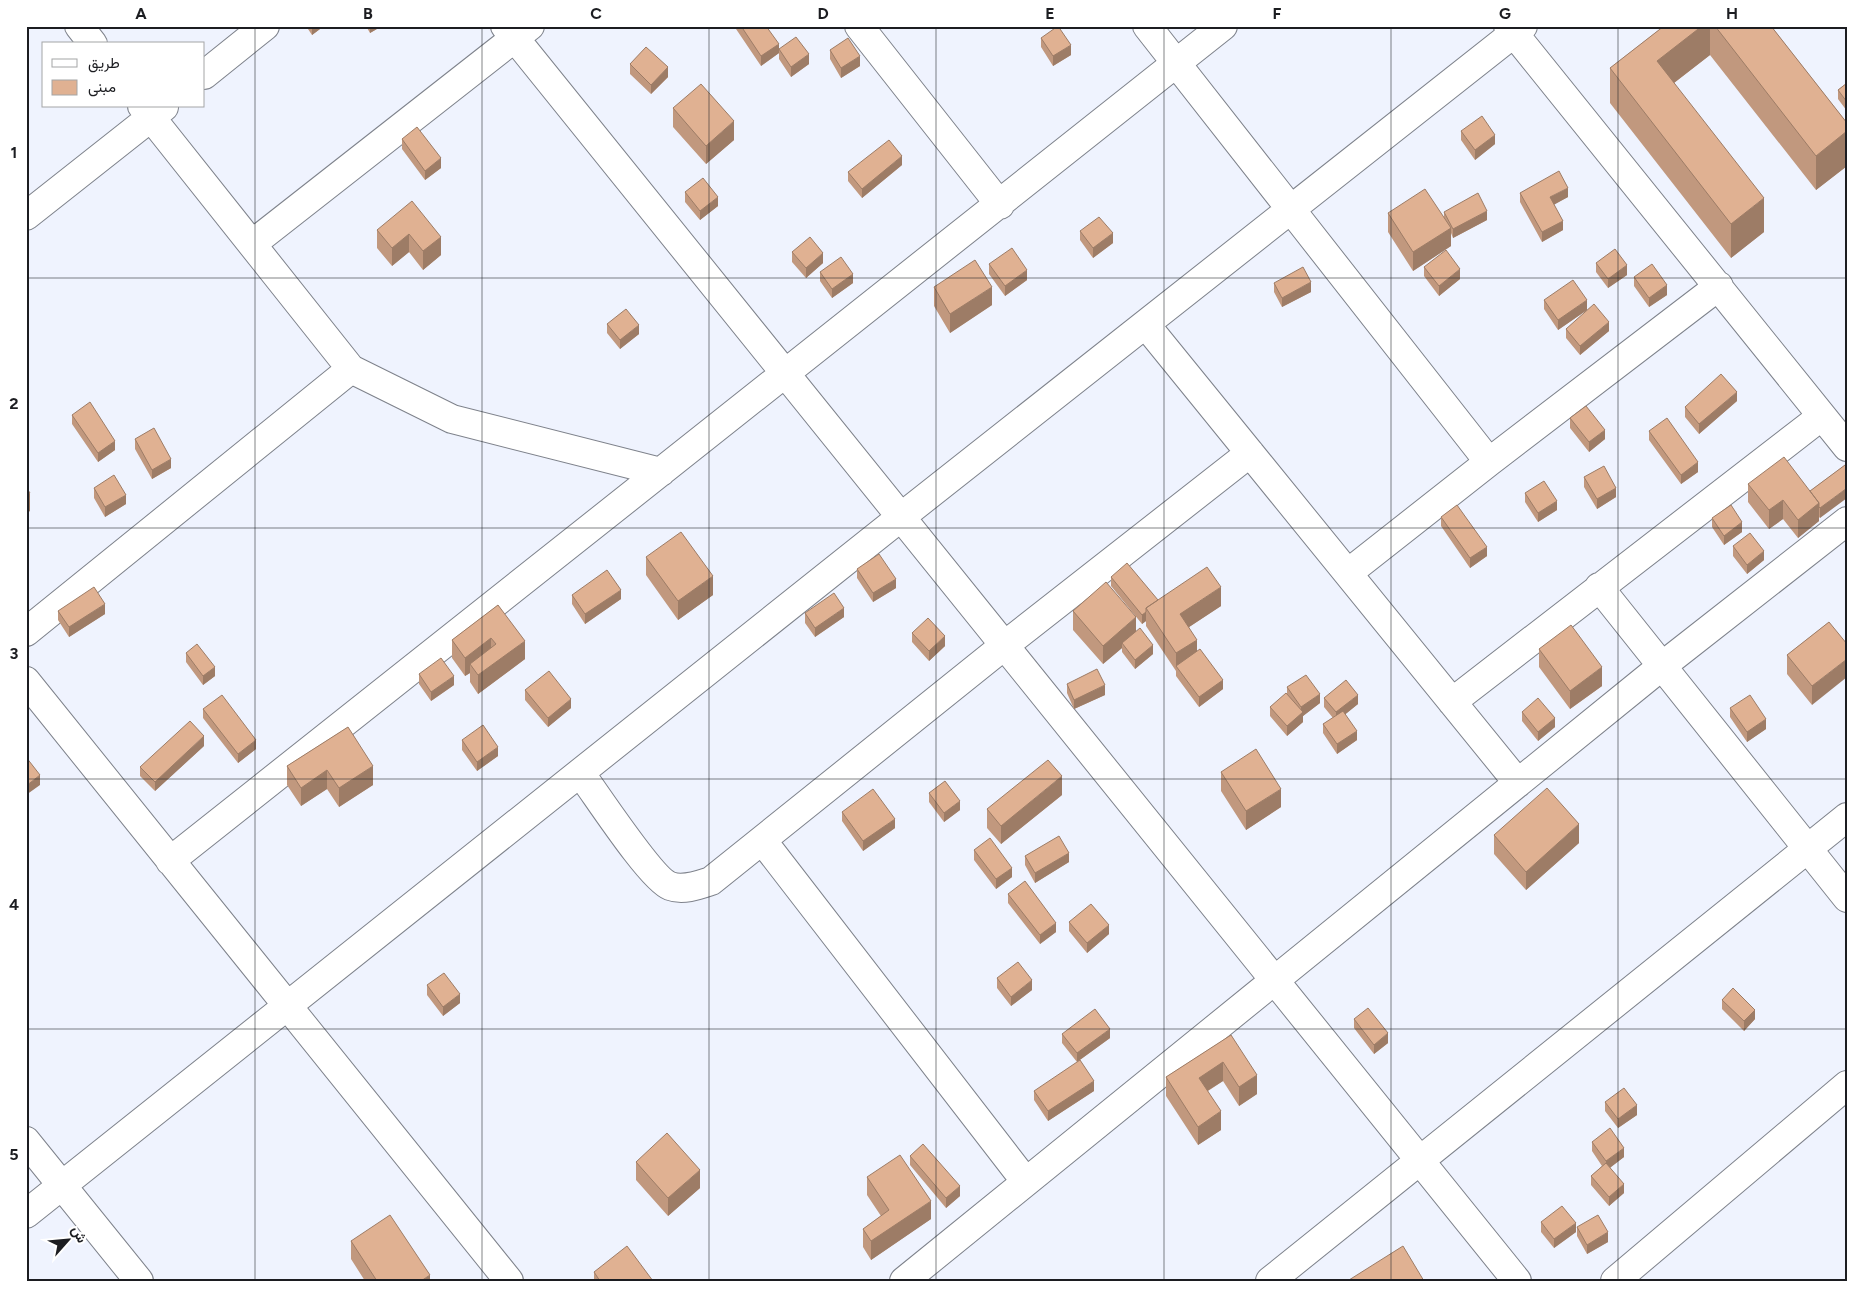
<svg xmlns="http://www.w3.org/2000/svg" width="1873" height="1307" font-family="Figtree,Vazirmatn,sans-serif">
<rect width="100%" height="100%" fill="#eff3fe"/>
<g fill="none" stroke-linecap="round" stroke-linejoin="round">
<g stroke="#7e828b" stroke-width="30">
<path id="minor" d="M79,26L93,44
M505,26L1517,1281
M859,26L1000,205
M1147,26L1489,462
M1508,26L1847,447
M204,75L265,26
M142,106L351,369L452,419L661,472
M26,216L164,107
M252,244L530,26
M1146,325L1518,783
M1348,573L1489,462L1719,286
M1599,587L1847,898
M26,632L351,369
M26,681L509,1281
M1452,702L1822,416
M581,774C596,794 651,879 670,886C683,891 699,885 711,881L1005,645L1250,453
M762,840L1026,1182
M170,861L1223,26
M26,1141L139,1281
M26,1214L901,517L1523,26
M904,1281L1662,666L1847,521
M1270,1281L1847,817
M1615,1281L1847,1085"/>
</g>
<use href="#minor" stroke="#fff" stroke-width="28"/>
</g>
<path fill="#c1987e" d="M306,26H324L312,35Z
M366,26H382L370,33Z
M734,26H766L779,49L809,64L791,77L779,59V53L761,66Z
M1664,26H1771L1847,123V166L1816,190L1710,55L1674,83L1764,232L1731,258L1610,103V68Z
M1041,38L1071,55L1053,66L1041,47Z
M830,50L860,66L841,78L830,59Z
M630,64L668,77L651,94L630,74Z
M1847,83V111L1838,99V90Z
M673,108L734,140L706,164L673,127Z
M1461,131L1495,144L1475,160L1461,140Z
M402,139L441,168L425,180L402,149Z
M902,165L862,198L848,181V172Z
M685,192L718,206L700,220L685,202Z
M1520,193L1568,197L1554,204L1563,230L1542,242L1520,202Z
M1444,212L1487,220L1453,238L1451,233V246L1413,271L1388,232V213L1444,217Z
M377,230L441,237V255L423,270L409,252L392,266L377,248Z
M1080,231L1113,243L1093,258L1080,240Z
M792,252L823,263L806,278L792,262Z
M1596,263L1627,275L1608,288L1596,272Z
M989,264L1027,280L1005,296L989,274Z
M1424,267L1460,279L1439,296L1424,276Z
M820,272L853,283L832,298L820,281Z
M1634,277L1667,295L1649,307L1634,286Z
M1274,283L1311,292L1282,307L1274,292Z
M934,287L992,305L950,333L934,306Z
M1544,300L1587,310L1558,330L1544,309Z
M607,324L639,334L620,349L607,333Z
M1566,329L1609,331L1580,355L1566,338Z
M1737,401L1699,434L1685,417V407Z
M72,415L115,450L98,462L72,424Z
M1570,418L1605,439L1589,452L1570,428Z
M1649,431L1698,472L1681,484L1649,440Z
M135,439L171,468L152,479L135,449Z
M1845,465L1820,518L1819,517V521L1798,538L1783,519L1769,529L1748,502V484L1810,491Z
M1584,477L1616,497L1597,509L1584,487Z
M94,488L126,504L105,517L94,498Z
M1525,493L1557,510L1538,522L1525,502Z
M1441,517L1487,556L1470,568L1441,526Z
M1712,518L1742,532L1724,545L1712,527Z
M1733,546L1764,560L1747,574L1733,556Z
M646,557L713,595L678,620L646,575Z
M857,569L896,588L873,602L857,578Z
M1111,577L1158,600L1221,606L1189,627L1197,651L1223,689L1199,707L1176,676V671L1146,626V621L1142,624L1111,586Z
M572,595L621,599L585,624L572,604Z
M498,605L525,659L478,694L470,682V673L465,676L452,658V640Z
M58,611L105,614L69,637L58,620Z
M1073,611L1136,631L1153,654L1135,669L1122,652V648L1103,664L1073,630Z
M805,613L844,617L815,637L805,623Z
M1829,622L1812,705L1787,674V655Z
M912,633L945,646L929,661L912,642Z
M1539,649L1602,686L1570,709L1539,667Z
M186,653L215,676L203,685L186,662Z
M419,674L454,685L431,701L419,684Z
M1067,684L1105,695L1074,709L1067,693Z
M1287,687L1320,703L1303,716V722L1287,736L1270,716V707L1287,694Z
M525,690L571,708L548,727L525,700Z
M1324,698L1358,704L1345,714L1357,740L1337,754L1323,733V724L1333,718L1324,707Z
M1730,708L1766,729L1747,742L1730,717Z
M203,709L256,749L238,763L203,718Z
M1522,712L1555,727L1538,741L1522,721Z
M348,727L373,785L339,807L327,789L301,806L287,785V766Z
M462,740L498,756L477,771L462,750Z
M204,746L155,791L140,776V767Z
M1221,772L1281,807L1246,830L1221,791Z
M929,793L960,810L944,822L929,802Z
M1062,795L1001,844L987,828V809Z
M842,812L895,828L863,851L842,821Z
M1494,835L1579,843L1526,890L1494,854Z
M974,850L1012,877L996,889L974,860Z
M1025,856L1069,862L1035,883L1025,865Z
M1008,894L1056,932L1040,944L1008,903Z
M1069,922L1109,934L1087,953L1069,931Z
M997,978L1032,990L1011,1006L997,988Z
M427,985L460,1003L443,1016L427,995Z
M1722,1000L1755,1019L1744,1031L1722,1009Z
M1354,1019L1388,1043L1374,1054L1354,1028Z
M1062,1034L1110,1038L1077,1062L1062,1043Z
M1231,1035L1257,1094L1239,1106L1223,1081L1208,1091L1221,1130L1198,1145L1166,1096V1077Z
M1034,1091H1094L1048,1121L1034,1100Z
M1605,1102L1637,1115L1618,1128L1605,1111Z
M1592,1142L1624,1157L1610,1167L1624,1193L1609,1206L1591,1185V1176L1602,1166L1592,1151Z
M910,1156L960,1196L946,1208L910,1165Z
M636,1162L700,1188L668,1216L636,1180Z
M867,1177L931,1219L871,1260L863,1247V1229L881,1216L867,1195Z
M1541,1222L1576,1232L1554,1248L1541,1232Z
M1577,1227L1608,1242L1587,1254L1577,1236Z
M351,1241L430,1281H365L351,1259Z
M594,1272L653,1281H594Z"/>
<path fill="#9d7c66" d="M312,26H324L312,35Z
M370,26H382L370,33Z
M1702,26H1710V55L1657,96V61Z
M779,44V53L761,66V56Z
M1071,45V55L1053,66V56Z
M809,54V64L791,77V67Z
M860,56V66L841,78V68Z
M668,67V77L651,94V85Z
M734,121V140L706,164V146Z
M1847,131V166L1816,190V156Z
M1495,135V144L1475,160V150Z
M902,156V165L862,198V189Z
M441,158V168L425,180V171Z
M1568,188V197L1550,207V197Z
M718,197V206L700,220V211Z
M1764,198V232L1731,258V224Z
M1487,211V220L1453,238V229Z
M1563,221V230L1542,242V232Z
M1451,228V246L1413,271V252Z
M1113,233V243L1093,258V248Z
M409,234V252L392,266V248Z
M441,237V255L423,270V251Z
M823,253V263L806,278V268Z
M1627,265V275L1608,288V279Z
M1460,269V279L1439,296V286Z
M1027,270V280L1005,296V286Z
M853,274V283L832,298V289Z
M1311,282V292L1282,307V298Z
M1667,285V295L1649,307V298Z
M992,287V305L950,333V314Z
M1587,300V310L1558,330V320Z
M1609,322V331L1580,355V346Z
M639,325V334L620,349V340Z
M1737,392V401L1699,434V424Z
M1605,430V439L1589,452V442Z
M115,441V450L98,462V453Z
M171,459V468L152,479V470Z
M1698,462V472L1681,484V475Z
M1616,488V497L1597,509V499Z
M1847,488V498L1820,518V508Z
M30,493V511L26,514V495Z
M126,495V504L105,517V507Z
M1783,500V519L1769,529V510Z
M1557,501V510L1538,522V513Z
M1819,503V521L1798,538V520Z
M1742,522V532L1724,545V536Z
M1487,547V556L1470,568V558Z
M1764,551V560L1747,574V565Z
M713,576V595L678,620V601Z
M896,579V588L873,602V593Z
M1221,587V606L1180,633V614Z
M621,590V599L585,624V614Z
M105,604V614L69,637V627Z
M844,608V617L815,637V628Z
M1146,612V621L1142,624V615Z
M1136,617V635L1122,643V648L1103,664V646Z
M945,636V646L929,661V651Z
M491,638V657L470,664V673L465,676V658Z
M1197,640V658L1176,666V671V653Z
M525,641V659L478,694V675Z
M1153,645V654L1135,669V660Z
M1847,659V677L1812,705V686Z
M215,667V676L203,685V676Z
M1602,667V686L1570,709V691Z
M454,676V685L431,701V692Z
M1223,680V689L1199,707V697Z
M1105,685V695L1074,709V700Z
M1320,694V703L1303,716V722L1287,736V726L1301,713V707Z
M1358,695V704L1336,722V712Z
M571,699V708L548,727V718Z
M1555,718V727L1538,741V732Z
M1766,719V729L1747,742V732Z
M1357,731V740L1337,754V744Z
M204,736V746L155,791V782Z
M256,740V749L238,763V754Z
M498,747V756L477,771V762Z
M373,766V785L339,807V788Z
M327,770V789L301,806V788Z
M40,775V785L26,795V786Z
M1062,776V795L1001,844V826Z
M1281,789V807L1246,830V811Z
M960,801V810L944,822V813Z
M895,819V828L863,851V841Z
M1579,824V843L1526,890V872Z
M1069,853V862L1035,883V873Z
M1012,868V877L996,889V879Z
M1056,923V932L1040,944V935Z
M1109,925V934L1087,953V943Z
M1032,980V990L1011,1006V997Z
M460,994V1003L443,1016V1007Z
M1755,1010V1019L1744,1031V1021Z
M1110,1029V1038L1077,1062V1053Z
M1388,1033V1043L1374,1054V1045Z
M1223,1062V1081L1199,1096V1078Z
M1257,1075V1094L1239,1106V1087Z
M1094,1081V1091L1048,1121V1111Z
M1637,1105V1115L1618,1128V1119Z
M1221,1111V1130L1198,1145V1127Z
M1624,1148V1157L1606,1171V1161Z
M700,1170V1188L668,1216V1198Z
M1624,1184V1193L1609,1206V1197Z
M960,1186V1196L946,1208V1198Z
M931,1201V1219L871,1260V1241Z
M1576,1223V1232L1554,1248V1239Z
M1608,1232V1242L1587,1254V1245Z
M430,1275V1281H421Z"/>
<path fill="#e0b192" stroke="#9d7c66" d="M741,26H766L779,44L761,56Z
M1058,26L1071,45L1053,56L1041,38Z
M1664,26H1702L1657,61L1764,198L1731,224L1610,68Z
M1715,26H1771L1847,123V131L1816,156Z
M796,37L809,54L791,67L779,49Z
M848,38L860,56L841,68L830,50Z
M646,47L668,67L651,85L630,64Z
M1847,83V102L1838,90Z
M701,84L734,121L706,146L673,108Z
M1482,116L1495,135L1475,150L1461,131Z
M417,127L441,158L425,171L402,139Z
M889,140L902,156L862,189L848,172Z
M1559,171L1568,188L1550,197L1563,221L1542,232L1520,193Z
M703,178L718,197L700,211L685,192Z
M1425,189L1451,228L1413,252L1388,213Z
M1478,193L1487,211L1453,229L1444,212Z
M412,201L441,237L423,251L409,234L392,248L377,230Z
M1099,217L1113,233L1093,248L1080,231Z
M810,237L823,253L806,268L792,252Z
M1012,248L1027,270L1005,286L989,264Z
M1615,249L1627,265L1608,279L1596,263Z
M1446,250L1460,269L1439,286L1424,267Z
M841,257L853,274L832,289L820,272Z
M975,260L992,287L950,314L934,287Z
M1652,264L1667,285L1649,298L1634,277Z
M1303,267L1311,282L1282,298L1274,283Z
M1573,280L1587,300L1558,320L1544,300Z
M1594,304L1609,322L1580,346L1566,329Z
M626,309L639,325L620,340L607,324Z
M1721,374L1737,392L1699,424L1685,407Z
M90,402L115,441L98,453L72,415Z
M1586,406L1605,430L1589,442L1570,418Z
M1667,418L1698,462L1681,475L1649,431Z
M154,428L171,459L152,470L135,439Z
M1784,457L1819,503L1798,520L1783,500L1769,510L1748,484Z
M1845,465L1847,466V488L1820,508L1819,507V503L1810,491Z
M1604,466L1616,488L1597,499L1584,477Z
M114,475L126,495L105,507L94,488Z
M1544,481L1557,501L1538,513L1525,493Z
M26,487L30,493L26,495Z
M1457,505L1487,547L1470,558L1441,517Z
M1731,505L1742,522L1724,536L1712,518Z
M681,532L713,576L678,601L646,557Z
M1750,533L1764,551L1747,565L1733,546Z
M879,554L896,579L873,593L857,569Z
M1127,563L1158,600L1146,608V612L1142,615L1111,577Z
M1207,567L1221,587L1180,614L1197,640L1176,653L1146,608Z
M607,570L621,590L585,614L572,595Z
M1106,582L1136,617L1103,646L1073,611Z
M94,587L105,604L69,627L58,611Z
M834,593L844,608L815,628L805,613Z
M498,605L525,641L478,675L470,664L496,644L491,638L465,658L452,640Z
M928,618L945,636L929,651L912,633Z
M1829,622L1847,644V659L1812,686L1787,655Z
M1571,625L1602,667L1570,691L1539,649Z
M1140,628L1153,645L1135,660L1122,643Z
M197,644L215,667L203,676L186,653Z
M1200,649L1223,680L1199,697L1176,666Z
M441,658L454,676L431,692L419,674Z
M1097,669L1105,685L1074,700L1067,684Z
M549,671L571,699L548,718L525,690Z
M1306,675L1320,694L1301,707L1287,687Z
M1346,680L1358,695L1336,712L1324,698Z
M1286,693L1303,712L1287,726L1270,707Z
M222,695L256,740L238,754L203,709Z
M1750,695L1766,719L1747,732L1730,708Z
M1538,698L1555,718L1538,732L1522,712Z
M1343,711L1357,731L1337,744L1323,724Z
M190,721L204,736L155,782L140,767Z
M483,725L498,747L477,762L462,740Z
M348,727L373,766L339,788L327,770L301,788L287,766Z
M1256,749L1281,789L1246,811L1221,772Z
M26,757L40,775L26,786Z
M1048,760L1062,776L1001,826L987,809Z
M945,781L960,801L944,813L929,793Z
M1547,788L1579,824L1526,872L1494,835Z
M873,789L895,819L863,841L842,812Z
M1059,836L1069,853L1035,873L1025,856Z
M990,838L1012,868L996,879L974,850Z
M1025,881L1056,923L1040,935L1008,894Z
M1091,904L1109,925L1087,943L1069,922Z
M1018,962L1032,980L1011,997L997,978Z
M444,973L460,994L443,1007L427,985Z
M1733,988L1755,1010L1744,1021L1722,1000Z
M1368,1008L1388,1033L1374,1045L1354,1019Z
M1095,1009L1110,1029L1077,1053L1062,1034Z
M1231,1035L1257,1075L1239,1087L1223,1062L1199,1078L1221,1111L1198,1127L1166,1077Z
M1080,1060L1094,1081L1048,1111L1034,1091Z
M1624,1088L1637,1105L1618,1119L1605,1102Z
M1610,1128L1624,1148L1606,1161L1592,1142Z
M667,1133L700,1170L668,1198L636,1162Z
M923,1144L960,1186L946,1198L910,1156Z
M900,1155L931,1201L871,1241L863,1229L889,1210L867,1177Z
M1606,1163L1624,1184L1609,1197L1591,1176Z
M1562,1206L1576,1223L1554,1239L1541,1222Z
M390,1215L430,1275L421,1281H377L351,1241Z
M1598,1215L1608,1232L1587,1245L1577,1227Z
M627,1246L653,1281H600L594,1272Z
M1403,1246L1424,1281H1350L1349,1280Z"/>
<path fill="none" stroke="#1c1d21" stroke-width="1" stroke-opacity="0.55" d="M255,26V1281M482,26V1281M709,26V1281M936,26V1281M1164,26V1281M1391,26V1281M1618,26V1281M26,278H1847M26,528H1847M26,779H1847M26,1029H1847"/>
<rect width="1873" height="1307" fill="none" stroke="#ffffff" stroke-width="55"/>
<rect x="42" y="42" width="162" height="65" fill="#ffffff" stroke="#a4a5a6"/>
<rect x="52" y="59" width="25" height="8" fill="#ffffff" stroke="#a4a5a6"/>
<text x="88" y="68" font-size="15" fill="#1c1d21">طريق</text>
<rect x="52" y="80" width="25" height="15" fill="#e0b192" stroke="#a4a5a6"/>
<text x="88" y="92" font-size="15" fill="#1c1d21">مبنى</text>
<g transform="translate(68 1240) rotate(63)" stroke="#ffffff" stroke-width="4" paint-order="stroke">
<path d="M0-4L9 19L0 12L-9 19Z" fill="#1c1d21"/>
<text y="-8" font-size="14" font-weight="bold" text-anchor="middle" fill="#1c1d21">ش</text>
</g>
<rect x="28" y="28" width="1818" height="1252" fill="none" stroke="#1c1d21" stroke-width="2"/>
<g font-size="16" text-anchor="middle" font-weight="bold" fill="#1c1d21">
<text x="141" y="19">A</text>
<text x="368" y="19">B</text>
<text x="596" y="19">C</text>
<text x="823" y="19">D</text>
<text x="1050" y="19">E</text>
<text x="1277" y="19">F</text>
<text x="1505" y="19">G</text>
<text x="1732" y="19">H</text>
<text x="14" y="158">1</text>
<text x="14" y="409">2</text>
<text x="14" y="659">3</text>
<text x="14" y="910">4</text>
<text x="14" y="1160">5</text>
</g>
</svg>
